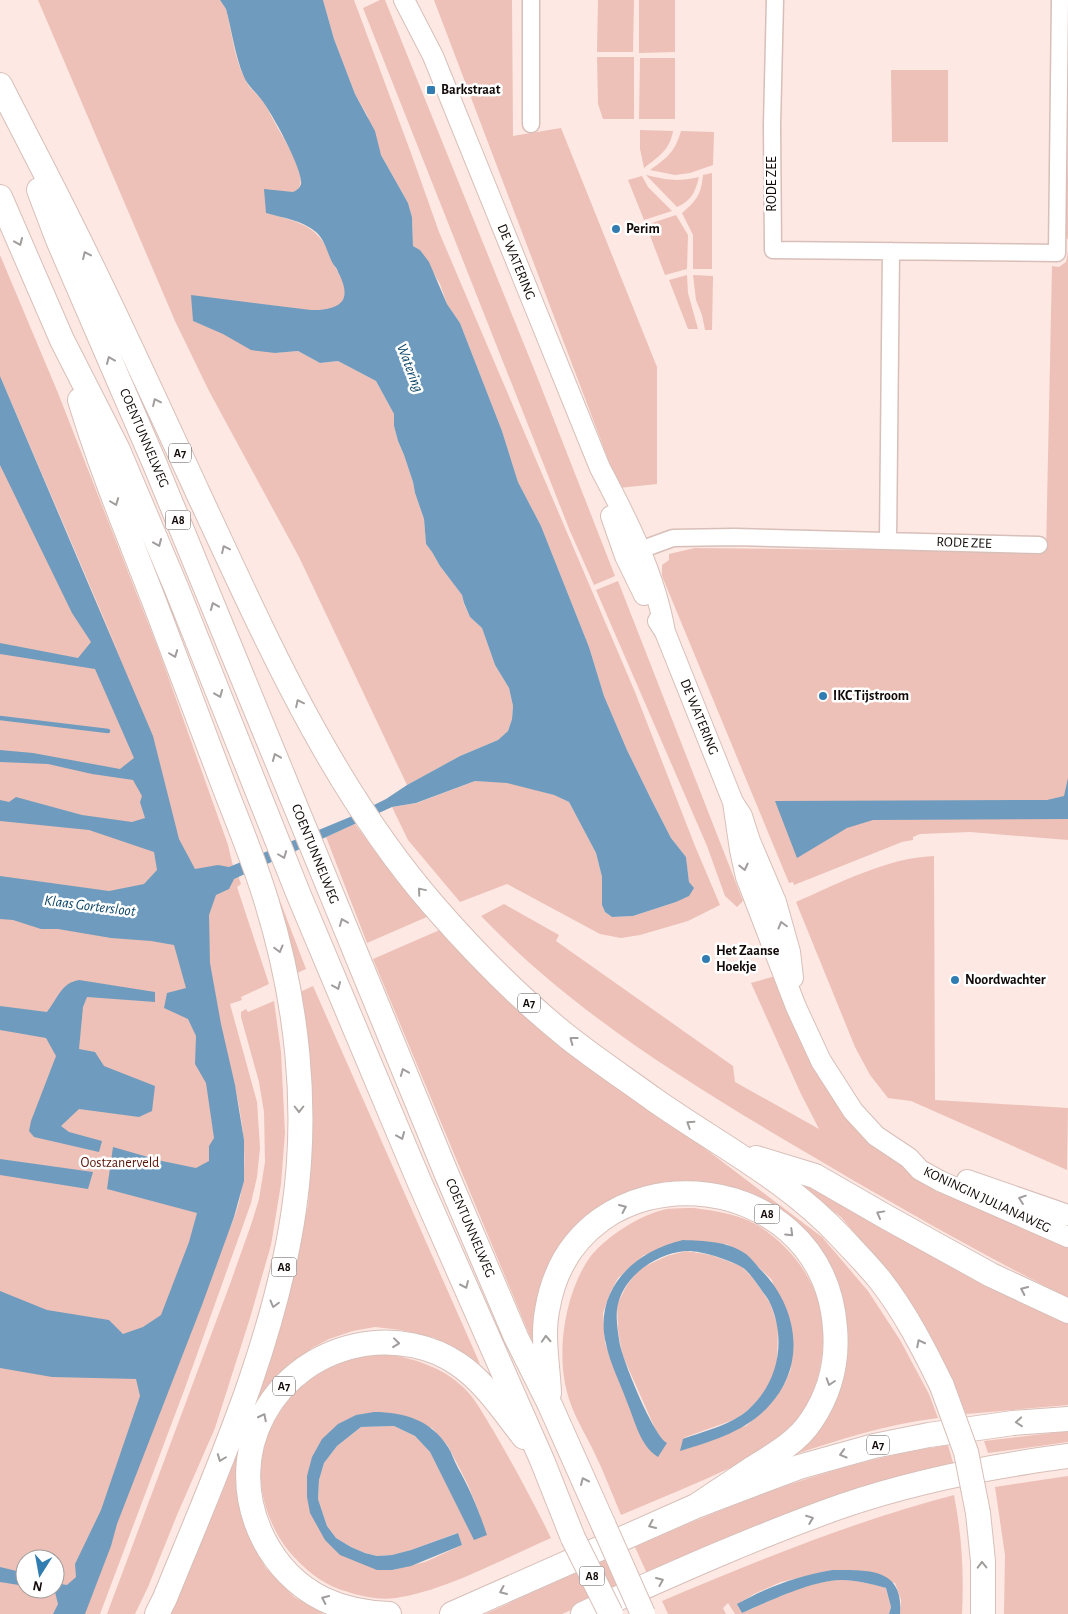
<svg xmlns="http://www.w3.org/2000/svg" width="1068" height="1614" font-family="'Alegreya Sans',sans-serif">
<rect width="100%" height="100%" fill="#fde8e3"/>
<path fill="#edc1b7" fill-rule="evenodd" d="M38,0H220L226,9C232,32 234,58 245,79C249,88 253,90 259,97C266,104 270,114 275,123C283,138 307,172 299,188L266,213C296,221 320,225 331,258C335,271 349,283 344,298C334,323 284,304 265,305C257,306 249,308 242,310C226,314 210,317 193,321L275,353L298,351L320,363L338,361L376,381L394,414V426L398,441L404,455L413,482L415,493L424,519L426,544L432,552L440,566L462,595L464,604L470,617L482,628L495,665L509,688L513,706L512,719L508,731L498,740L460,756L407,785L299,557L209,391L175,321Z
M323,0H354L411,153L439,232L635,692L695,846L720,905L688,921L640,935L621,938L600,934L507,884L460,902L408,840L392,807L417,803L475,781L507,782L554,795L569,802L596,853L602,877V905L605,912L612,917L633,916L676,902L689,883L686,857L671,838L652,801L627,750L604,696L589,647L541,526L518,482L502,431L460,323L447,304L440,284L420,250L413,246L412,217L408,203L381,155L367,115L355,94L334,39Z
M380,0H385L536,374L615,576L594,585L570,531L363,8Z
M434,0H512L513,136L561,128L657,367V484L619,488Z
M598,0H634L633,52H597Z
M639,0H675V52L639,53Z
M597,57H634V119H603L598,104Z
M640,58H675V119H639Z
M891,70H948V142H892Z
M1068,127V240L1066,236Z
M640,130L673,131C670,150 658,157 644,168L640,149Z
M681,131L714,132L713,165L690,173L675,175L650,170C667,158 675,152 681,131Z
M712,173V269H693V235L682,213C697,200 701,195 703,175Z
M646,175C667,180 677,182 699,177C695,193 691,201 677,207Z
M642,176L648,187L672,211L644,220L628,180Z
M676,215L688,235L687,269L665,275L646,225Z
M1068,252V840L970,832L920,834L913,837V840L902,842L794,885L793,882L789,883L662,576V565L669,560V554L695,548L1046,552L1052,266L1059,267L1066,262Z
M0,255L58,393L159,651L228,845L233,866L231,867H235L241,884L237,887L269,984L241,997L242,1000L230,1004L257,1102L260,1148L257,1177L251,1203L185,1388L100,1614H0V383L123,663L0,376ZM209,950C211,1044 273,1140 228,1232L207,963ZM25,1559H55V1589H25Z
M687,275L688,293L698,329H688L669,280Z
M693,275L713,276L712,330H705L702,315L696,300Z
M618,581L743,901L737,907L725,896L707,846L596,590Z
M355,824L378,855L429,916L367,943L326,837Z
M934,856L935,1100L1068,1108L1067,1170L911,1101L888,1098L870,1075L855,1047L796,902C840,883 886,858 934,856Z
M267,867L306,969L295,974Z
M504,904L559,935L556,941L733,1066L735,1082L819,1129L801,1094L751,983L779,975L852,1123L1068,1241V1298C977,1252 888,1201 800,1149C685,1081 574,1013 481,916Z
M442,929L621,1085L822,1237L868,1291L900,1340L929,1394L938,1418C887,1424 838,1440 790,1456L847,1333L841,1303L828,1274L720,1190L587,1225L534,1346L373,959Z
M313,986L480,1364L459,1351L435,1338L401,1330L375,1327L353,1331L329,1339L312,1348L284,1371L238,1468L239,1501L247,1529L265,1567L294,1597L324,1614H163L290,1279L308,1206L313,1132L311,1080L306,1027L300,992Z
M274,1001L281,1052L285,1133L281,1184L271,1245L250,1318L215,1428L177,1515L148,1587L135,1614H107L230,1284L252,1222L259,1199L265,1162L264,1112L259,1082L241,1017V1012L246,1009L248,1012Z
M778,1169L976,1279L1068,1320V1405L966,1414L954,1383L923,1326L890,1275L841,1217Z
M694,1208C717,1211 743,1215 762,1228C786,1245 804,1265 815,1292C834,1338 819,1405 782,1439C768,1452 749,1459 732,1467C696,1484 658,1499 621,1515C612,1494 604,1472 594,1452C585,1433 572,1413 567,1392C556,1352 565,1295 588,1260C603,1238 641,1214 667,1209C676,1208 685,1208 694,1208ZM726,1244L745,1254L772,1280L791,1369L784,1385L769,1405L746,1426L683,1438L736,1419L747,1411L759,1399L770,1383L777,1366L778,1327L770,1303L752,1277L741,1266L711,1255L686,1251L667,1256L639,1269L627,1285L617,1304L618,1330L622,1354L657,1433L663,1440L620,1384L605,1343L603,1313L611,1291L618,1278L644,1255Z
M387,1354C415,1359 442,1367 463,1387C476,1399 484,1416 493,1430C514,1466 533,1501 551,1538C505,1558 445,1591 396,1598C379,1600 364,1597 348,1592C326,1586 310,1574 295,1558C266,1528 251,1476 267,1436C271,1426 278,1415 284,1406C290,1397 297,1388 306,1381C330,1362 359,1356 387,1354ZM356,1415L432,1428L448,1446L468,1485L480,1515L474,1539L430,1452L415,1436L394,1426L361,1427L337,1446L324,1463L319,1480L318,1499L327,1526L336,1538L351,1547L365,1553L377,1556L393,1555L411,1550L457,1533L462,1545L425,1562L392,1570L325,1540L307,1476Z
M1068,1431V1442L988,1453L984,1441Z
M948,1445L954,1466L649,1578L635,1547C734,1502 840,1461 948,1445Z
M1068,1476V1614H1004L1005,1555L995,1487Z
M954,1495C962,1536 964,1573 962,1614H900L901,1600L895,1583L832,1570L781,1582L754,1594L738,1604L742,1613C770,1601 810,1580 841,1580C857,1580 871,1584 886,1588L891,1607L889,1614H735L728,1603L723,1608L726,1614H668L662,1601C757,1561 854,1521 954,1495Z
M609,1558L623,1588L562,1614H485Z"/>
<path fill="#6f9cbe" d="M220,0H323L334,39L355,94L375,131L381,155L408,203L412,217L413,246L420,250L429,262L447,304L460,323L502,431L518,482L541,526L589,647L604,696L627,750L652,801L671,838L686,857L689,882L694,888L689,896L676,902L633,916L612,917L605,912L602,905V877L596,853L569,802L554,795L507,783L475,781L416,803L392,807L234,879L229,889L216,895L209,915L210,963L221,1024L235,1085L244,1140V1181L234,1217L202,1305L117,1524L111,1546L85,1614H53L58,1604L55,1592L40,1589H55V1583L67,1585L76,1577L75,1564L101,1510L140,1396L136,1379L52,1377L0,1368V1291L47,1310L109,1320L123,1334L143,1327L161,1315L189,1242L197,1213L107,1189L113,1147L162,1161L196,1168L209,1161V1146L214,1138L206,1083L195,1064L196,1036L188,1019L164,1008L167,993L186,988L174,945L151,941L111,938L58,929H41L13,920L0,919V876L109,891L144,884L157,870L154,852L89,830L0,821V800L9,802L16,797L82,815L132,822L145,818L140,802L142,796L133,780L92,774L48,764L0,762V750L33,753L120,769L134,758L95,669L0,654V643L78,658L91,642L72,613L0,465V376L153,736L179,839L195,869L218,865L229,867L350,817L386,799L407,785L460,756L498,740L508,731L512,719L513,706L509,688L495,665L482,628L470,617L464,603L462,595L440,566L432,552L426,544L424,519L415,493L413,482L404,455L398,441L394,426V414L376,381L338,361L320,363L298,351L275,353L251,350L223,334L193,321L191,295L311,310C339,310 354,302 338,272C337,268 334,266 332,262C327,252 325,240 316,232C302,220 283,218 266,213L264,189L293,192C297,190 300,188 301,184C304,171 270,109 260,98C254,90 248,86 244,77C235,56 232,31 226,9Z
M1068,778V819L873,820L847,828L797,858L775,801L1047,800L1064,796Z
M79,980L155,992V1002L87,997L83,1007L79,1049L95,1052L104,1066L155,1086L152,1111L139,1117L79,1109L61,1126L69,1132L102,1141L99,1152L34,1137L29,1131L31,1121L56,1056L46,1038L0,1030V1006L47,1012C58,998 61,983 79,980Z
M0,1159L93,1172L88,1189L0,1175Z
M683,1240C704,1241 728,1241 746,1254C751,1258 755,1263 759,1268C798,1306 808,1365 768,1407C744,1432 712,1441 680,1451L683,1439C704,1431 731,1425 748,1410C778,1383 787,1341 770,1303C768,1298 763,1293 760,1288C754,1280 748,1270 740,1266C727,1259 700,1250 685,1251C656,1254 625,1275 618,1304C615,1316 618,1333 620,1345C624,1363 653,1435 667,1443L658,1457C640,1446 635,1421 627,1402C620,1383 610,1363 606,1344C593,1290 634,1251 683,1240Z
M374,1412C404,1412 431,1420 448,1447C452,1453 454,1461 458,1468C470,1489 479,1511 487,1535L474,1540L430,1452L415,1436L394,1426L361,1427L337,1446L324,1463L319,1480L318,1499L327,1526L336,1538L351,1547L365,1553L377,1556L392,1555L411,1550L458,1533L462,1545L411,1566L392,1570H377L340,1555L325,1540L310,1513L307,1497V1476L312,1457L322,1439L338,1424L356,1415Z
M0,1567L25,1573V1586L0,1582Z
M832,1570C867,1570 904,1567 900,1614H889L891,1607L886,1588C871,1584 856,1580 841,1580C810,1581 770,1601 742,1613L737,1604C767,1587 798,1576 832,1570Z"/>
<g fill="none" stroke-linecap="round" stroke-linejoin="round">
<path stroke="#6f9cbe" stroke-width="4.5" d="M0,718L108,731"/>
<g stroke="#d8bfb9" stroke-width="19">
<path id="minor" d="M775,0L772,125L773,250L1057,253L1060,0
M531,124V0
M888,541L891,251
M629,554L673,538L735,537L1039,545"/>
</g>
<g stroke="#d8bfb9" stroke-width="22">
<path id="major" d="M404,0L433,56L600,468C627,519 655,574 665,632
M611,516L625,556L644,595
M658,621L665,632L733,802L742,816L750,841L776,902L790,952L793,978
M733,802L740,850L746,877L796,1007L821,1061L853,1111L876,1136L909,1158L920,1170L940,1181L1068,1237
M967,1180L1068,1215"/>
</g>
<g stroke="#d8bfb9" stroke-width="26">
<path id="highway" d="M0,85C25,134 51,183 75,232C118,318 158,406 198,493C265,636 329,785 434,906C475,953 520,999 569,1038C597,1060 627,1080 656,1101C719,1145 788,1180 841,1237C854,1251 868,1265 880,1280C905,1312 924,1349 942,1386
M39,190L58,240L154,462L447,1175L516,1337L550,1405L604,1526
M0,197L62,340L118,450L176,587L298,893L419,1181L542,1460L573,1538
M80,400C101,469 128,534 154,601C176,658 197,716 219,773C235,816 254,859 267,903C297,1001 309,1107 294,1209C275,1343 216,1473 165,1598L157,1614
M756,1158L815,1176L888,1218L991,1275L1068,1311
M549,1393C548,1367 542,1337 547,1311C574,1143 823,1160 835,1328C838,1362 830,1393 811,1421C797,1442 774,1455 753,1468C734,1481 715,1493 696,1506
M978,1513L983,1561V1614
M389,1614C367,1613 344,1609 323,1599C297,1586 276,1564 263,1538C221,1453 272,1359 365,1344C396,1339 432,1346 458,1364C485,1382 504,1412 524,1437
M452,1614L696,1506L799,1467L874,1446L929,1435L1013,1423L1068,1419
M583,1614C668,1576 754,1537 842,1506C915,1481 992,1466 1068,1456"/>
</g>
<use href="#minor" stroke="#fff" stroke-width="16"/>
<use href="#major" stroke="#fff" stroke-width="20"/>
<use href="#highway" stroke="#fff" stroke-width="24"/>
<g stroke="#d8bfb9" stroke-width="26" stroke-linecap="butt">
<path id="highway-bridge" d="M942,1386L966,1452L978,1513
M604,1526L643,1614
M573,1538L611,1614"/>
</g>
<use href="#highway-bridge" stroke="#fff" stroke-width="24"/>
</g>
<defs><path id="oneway-chevron" d="M-2-3.5L2.5 0L-2 3.5" fill="none" stroke-width="1.6" stroke-linecap="round" stroke-linejoin="round" transform="scale(1.25)"/></defs>
<g stroke="#a09d9c">
<use href="#oneway-chevron" transform="translate(19 242) rotate(67)"/>
<use href="#oneway-chevron" transform="translate(86 255) rotate(-115)"/>
<use href="#oneway-chevron" transform="translate(110 360) rotate(-113)"/>
<use href="#oneway-chevron" transform="translate(156 402) rotate(-115)"/>
<use href="#oneway-chevron" transform="translate(115 502) rotate(69)"/>
<use href="#oneway-chevron" transform="translate(158 543) rotate(67)"/>
<use href="#oneway-chevron" transform="translate(225 549) rotate(-115)"/>
<use href="#oneway-chevron" transform="translate(214 606) rotate(-112)"/>
<use href="#oneway-chevron" transform="translate(174 654) rotate(69)"/>
<use href="#oneway-chevron" transform="translate(219 694) rotate(68)"/>
<use href="#oneway-chevron" transform="translate(299 703) rotate(-116)"/>
<use href="#oneway-chevron" transform="translate(276 757) rotate(-112)"/>
<use href="#oneway-chevron" transform="translate(283 855) rotate(69)"/>
<use href="#oneway-chevron" transform="translate(744 867) rotate(77)"/>
<use href="#oneway-chevron" transform="translate(421 891) rotate(-130)"/>
<use href="#oneway-chevron" transform="translate(343 922) rotate(-112)"/>
<use href="#oneway-chevron" transform="translate(782 925) rotate(-105)"/>
<use href="#oneway-chevron" transform="translate(279 949) rotate(75)"/>
<use href="#oneway-chevron" transform="translate(337 986) rotate(67)"/>
<use href="#oneway-chevron" transform="translate(573 1040) rotate(-143)"/>
<use href="#oneway-chevron" transform="translate(404 1072) rotate(-112)"/>
<use href="#oneway-chevron" transform="translate(299 1109) rotate(90)"/>
<use href="#oneway-chevron" transform="translate(690 1124) rotate(-147)"/>
<use href="#oneway-chevron" transform="translate(401 1136) rotate(67)"/>
<use href="#oneway-chevron" transform="translate(1022 1199) rotate(-161)"/>
<use href="#oneway-chevron" transform="translate(623 1208) rotate(-24)"/>
<use href="#oneway-chevron" transform="translate(880 1214) rotate(-151)"/>
<use href="#oneway-chevron" transform="translate(790 1233) rotate(44)"/>
<use href="#oneway-chevron" transform="translate(465 1285) rotate(66)"/>
<use href="#oneway-chevron" transform="translate(1024 1290) rotate(-155)"/>
<use href="#oneway-chevron" transform="translate(274 1304) rotate(105)"/>
<use href="#oneway-chevron" transform="translate(546 1339) rotate(-93)"/>
<use href="#oneway-chevron" transform="translate(396 1343) rotate(6)"/>
<use href="#oneway-chevron" transform="translate(920 1343) rotate(-117)"/>
<use href="#oneway-chevron" transform="translate(830 1382) rotate(108)"/>
<use href="#oneway-chevron" transform="translate(263 1417) rotate(-63)"/>
<use href="#oneway-chevron" transform="translate(1019 1422) rotate(175)"/>
<use href="#oneway-chevron" transform="translate(843 1454) rotate(164)"/>
<use href="#oneway-chevron" transform="translate(221 1458) rotate(111)"/>
<use href="#oneway-chevron" transform="translate(584 1481) rotate(-114)"/>
<use href="#oneway-chevron" transform="translate(810 1519) rotate(-21)"/>
<use href="#oneway-chevron" transform="translate(652 1525) rotate(156)"/>
<use href="#oneway-chevron" transform="translate(982 1565) rotate(-91)"/>
<use href="#oneway-chevron" transform="translate(660 1581) rotate(-23)"/>
<use href="#oneway-chevron" transform="translate(503 1591) rotate(156)"/>
<use href="#oneway-chevron" transform="translate(325 1599) rotate(-155)"/>
</g>
<g fill="#317cb0" stroke="#fff" stroke-width="2">
<rect x="426" y="85" width="10" height="10" rx="2.5"/>
<circle cx="616" cy="229" r="5"/>
<circle cx="823" cy="696" r="5"/>
<circle cx="706" cy="959" r="5"/>
<circle cx="955" cy="980" r="5"/>
</g>
<g text-anchor="middle" dominant-baseline="central" stroke-width="5" stroke-linejoin="round" paint-order="stroke">
<g fill="#fff" stroke="#595452" stroke-width="1">
<rect x="169" y="443.5" width="22" height="19" rx="4"/>
<rect x="165.5" y="510.5" width="25" height="19" rx="4"/>
<rect x="518" y="993.5" width="22" height="19" rx="4"/>
<rect x="754.5" y="1204.5" width="25" height="19" rx="4"/>
<rect x="271.5" y="1257.5" width="25" height="19" rx="4"/>
<rect x="273" y="1376.5" width="22" height="19" rx="4"/>
<rect x="867" y="1435.5" width="22" height="19" rx="4"/>
<rect x="579.5" y="1566.5" width="25" height="19" rx="4"/>
</g>
<g font-size="12" font-weight="bold" fill="#120a08">
<text x="180" y="453">A7</text>
<text x="178" y="520">A8</text>
<text x="529" y="1003">A7</text>
<text x="767" y="1214">A8</text>
<text x="284" y="1267">A8</text>
<text x="284" y="1386">A7</text>
<text x="878" y="1445">A7</text>
<text x="592" y="1576">A8</text>
</g>
<g font-size="14" font-weight="bold" fill="#120a08" stroke="#fff" text-anchor="start">
<text x="441" y="90">Barkstraat</text>
<text x="626" y="229">Perim</text>
<text x="833" y="696">IKC Tijstroom</text>
<text x="716" y="951">Het Zaanse<tspan x="716" dy="16">Hoekje</tspan></text>
<text x="965" y="980">Noordwachter</text>
</g>
<g font-size="14" fill="#120a08" stroke="#fff">
<text transform="translate(772 184) rotate(-90)">RODE ZEE</text>
<text transform="translate(516 262) rotate(68)">DE WATERING</text>
<text transform="translate(144 438) rotate(67)">COENTUNNELWEG</text>
<text transform="translate(964 543) rotate(2)">RODE ZEE</text>
<text transform="translate(699 717) rotate(68)">DE WATERING</text>
<text transform="translate(315 854) rotate(68)">COENTUNNELWEG</text>
<text transform="translate(987 1200) rotate(25)">KONINGIN JULIANAWEG</text>
<text transform="translate(470 1228) rotate(67)">COENTUNNELWEG</text>
</g>
<g font-size="14" fill="#591608" stroke="#fff">
<text x="120" y="1163">Oostzanerveld</text>
</g>
<g font-size="15" font-style="italic" fill="#0b4366" stroke="#fff">
<text transform="translate(410 368) rotate(69)">Watering</text>
<text transform="translate(90 906) rotate(7)">Klaas Gortersloot</text>
</g>
</g>
<g transform="translate(40 1574) rotate(191)"><circle r="24" fill="#ffffff" stroke="#a09d9c"/>
<path d="M0-4L9 19L0 12L-9 19Z" fill="#317cb0"/>
<text y="-8" font-size="14" font-weight="bold" text-anchor="middle" fill="#120a08">N</text>
</g>
</svg>
